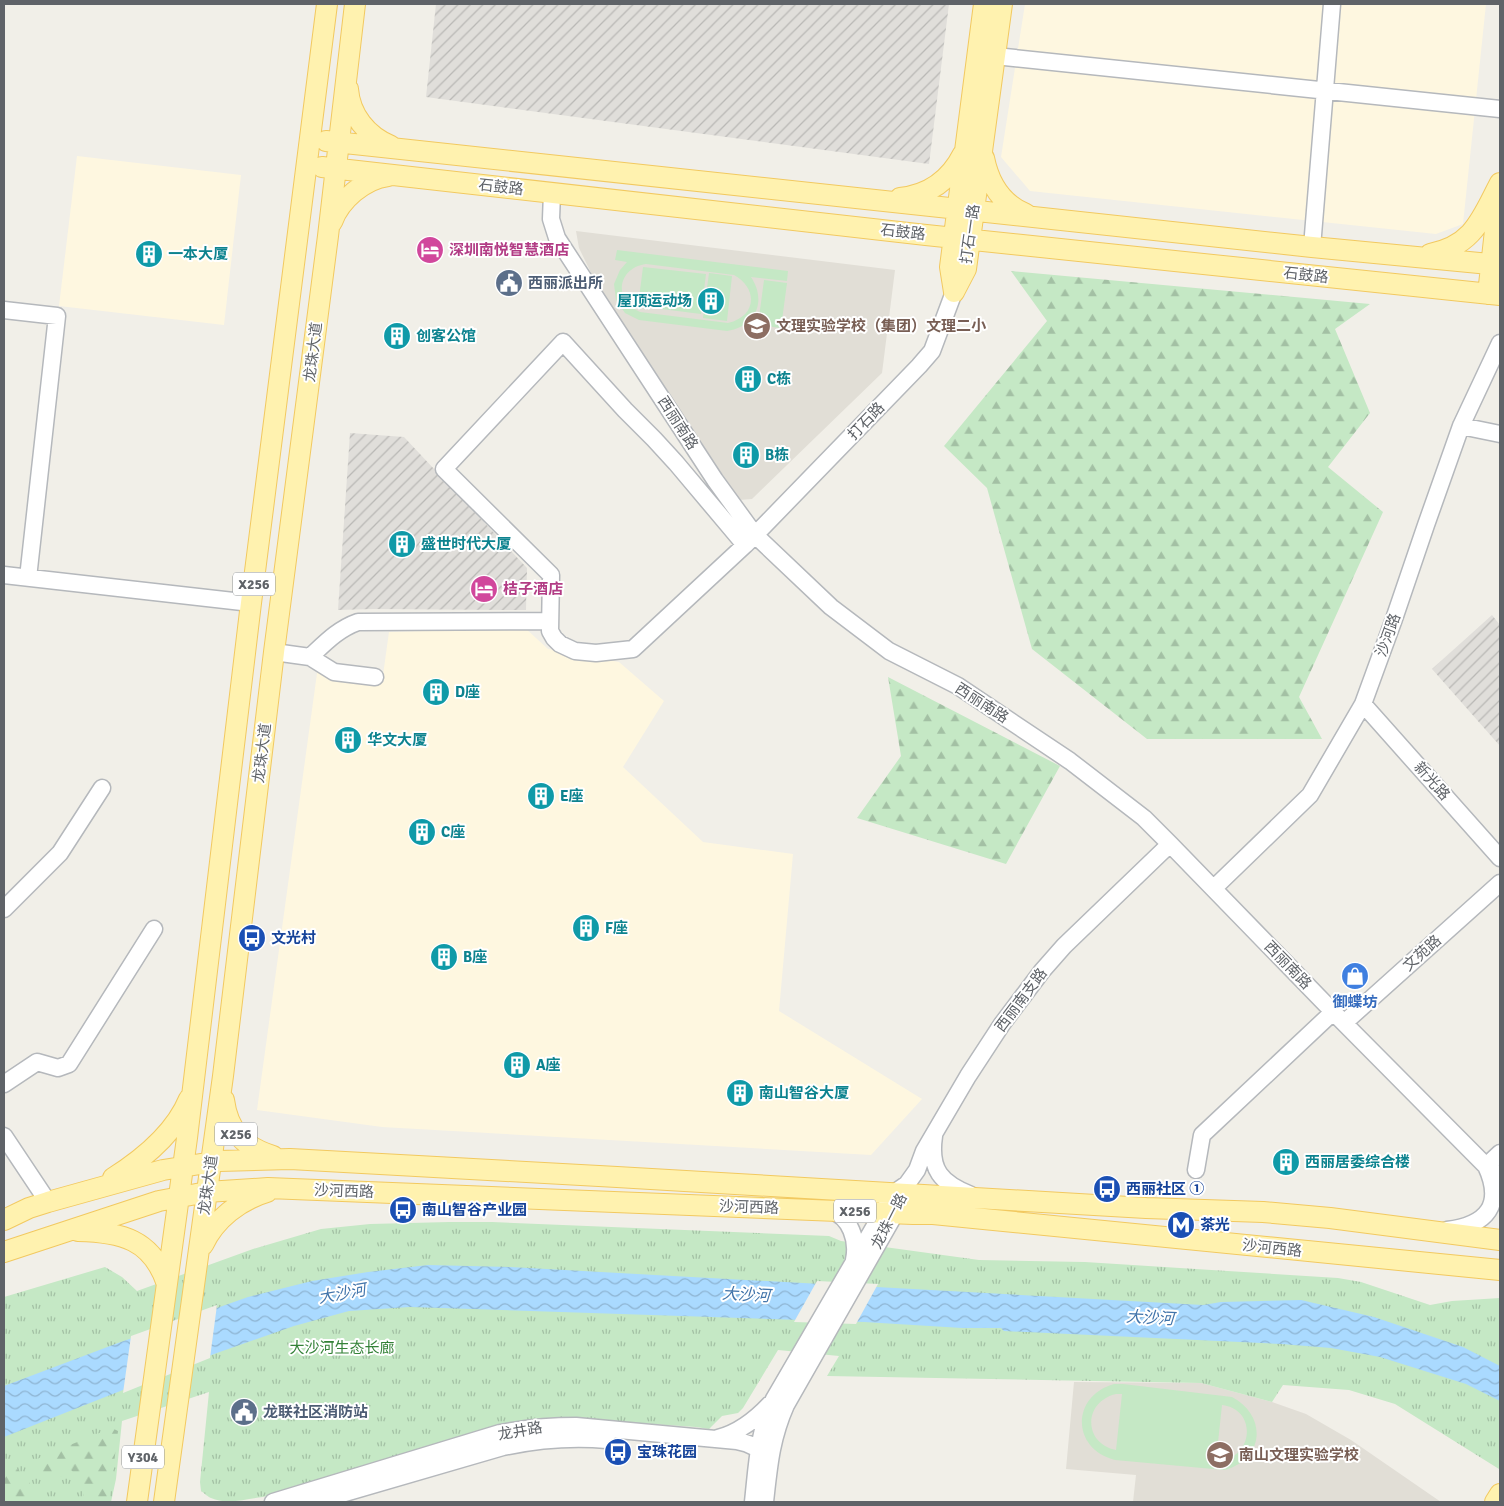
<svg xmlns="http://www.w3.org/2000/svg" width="1504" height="1506" font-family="Signika,'Noto Sans SC',sans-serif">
<defs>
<pattern id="industrial-furrows" width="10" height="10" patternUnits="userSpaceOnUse" patternTransform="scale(1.25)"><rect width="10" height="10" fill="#e0deda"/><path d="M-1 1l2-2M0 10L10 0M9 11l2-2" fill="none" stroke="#b9b8b5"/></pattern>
<pattern id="grass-tufts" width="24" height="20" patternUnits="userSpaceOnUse" patternTransform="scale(1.25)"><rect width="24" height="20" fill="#c5e8c5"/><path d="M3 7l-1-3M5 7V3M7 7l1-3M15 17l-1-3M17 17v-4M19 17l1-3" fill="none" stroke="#a3c0a4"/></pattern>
<pattern id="forest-firs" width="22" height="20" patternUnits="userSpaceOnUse" patternTransform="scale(1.25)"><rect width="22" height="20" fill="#c5e8c5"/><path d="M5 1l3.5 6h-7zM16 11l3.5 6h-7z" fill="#a3c0a4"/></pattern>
<pattern id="water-waves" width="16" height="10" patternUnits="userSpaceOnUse" patternTransform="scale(1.25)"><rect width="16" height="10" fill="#aadaff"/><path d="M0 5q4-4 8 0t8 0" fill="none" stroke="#8eb4d2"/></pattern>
</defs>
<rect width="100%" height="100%" fill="#f1efe8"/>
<path fill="#fef7e0" d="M1025,4H1486L1463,224L1436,234L1030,191L1001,157Z
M77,156L241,175L224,325L59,306Z
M525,628L548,649L619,662L664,701L623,767L703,842L793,854L779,1011L922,1099L871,1155L382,1127L257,1110L318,666L383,675L389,632Z"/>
<path fill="url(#industrial-furrows)" d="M436,4H949L929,164L426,97Z
M350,433L404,437L527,568L526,610L373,609L338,610Z
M1492,615L1500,625V746L1432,669Z"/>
<path fill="#e1ded6" d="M576,231L895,270L882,373L752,499L739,500L594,279L579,248Z
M1074,1382L1201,1383L1272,1402L1306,1414L1351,1440L1441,1502H1133L1136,1475L1066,1469Z"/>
<path fill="url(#grass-tufts)" d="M449,1222H492L829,1236L841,1241L979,1260L1085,1262L1338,1278L1361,1282L1430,1305L1452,1301L1500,1298V1468L1499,1469L1395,1404L1349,1390L1283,1385L1272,1402L1201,1383L827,1376L839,1356L778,1350L743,1408L738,1413L722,1416L709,1429L696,1427L579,1419L496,1428L263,1497C247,1499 226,1505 211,1498C208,1497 204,1493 201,1491L200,1482L209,1392L122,1421L116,1479L111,1502H4V1297L105,1267L122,1277L137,1291L253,1249L321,1229L370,1224Z"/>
<path fill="url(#forest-firs)" d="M1011,271L1370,304L1335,329L1370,413L1328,467L1383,512L1299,697L1322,739H1147L1032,649L987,488L944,446L1047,321Z
M888,677L1060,766L1006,864L857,818L901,756Z
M112,1428L118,1431L110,1496L108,1502H82L85,1487L78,1477L71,1470L60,1477L46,1479L34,1473L37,1459L60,1449Z
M9,1469H17L29,1480L35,1502H4V1471Z"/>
<path fill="#c5e8c5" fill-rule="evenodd" d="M617,250L788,271L787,281L751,277C767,301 756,327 727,331L639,320L625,313L616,300L614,284L620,270L627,262L615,260ZM646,264L734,275C759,289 756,317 728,323L640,312C613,301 617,268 646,264Z
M643,267L706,274L701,314L638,306Z
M709,273L732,276L727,321L703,318Z
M764,280L787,283L781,328L758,325Z
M1114,1384H1123L1232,1397C1268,1416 1264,1460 1224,1470L1115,1460C1071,1449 1071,1396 1114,1384ZM1116,1394H1122L1116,1450C1083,1443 1083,1402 1116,1394ZM1222,1405C1258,1409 1254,1460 1216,1461Z"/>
<path fill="url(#water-waves)" d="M428,1265L510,1267L1203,1305L1221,1302L1301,1300L1374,1317L1463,1347L1500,1366V1401L1466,1384L1380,1357L1331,1348L1281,1344L1004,1331L1001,1328H962L864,1322L410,1307L349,1311L294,1326L214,1354L4,1437V1386L118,1343L248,1297L312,1281L368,1272Z"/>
<path fill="#f1efe8" d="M817,1281L878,1284L856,1324L794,1322Z
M217,1305L210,1358L123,1393L131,1336Z"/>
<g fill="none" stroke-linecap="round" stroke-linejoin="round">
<g stroke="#b5b8bc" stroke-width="19">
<path id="minor" d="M995,56L1500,109
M552,193L551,219L557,238L715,480L755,535L831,607L889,651L958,686L1070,761L1144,818L1170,844L1344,1023L1486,1166L1500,1176
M1312,247L1332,4
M4,310L57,316L28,578
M1461,426L1500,434
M745,545L676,463L654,439L625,410L563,342L444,469L551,575L550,631L554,638L560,644L575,651L596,653L633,649L745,545L755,535L919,366L932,351L954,292
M4,575L251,603
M274,652L310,657L334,672L375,677
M310,657C325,643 338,629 358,622L550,621
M1363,704L1500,858
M1214,888L1310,795L1363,704L1394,619L1426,525L1461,426L1500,343
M4,909L60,853L102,788
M1344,1023L1500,883
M4,1084L37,1062L58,1068L69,1064L154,929
M4,1136L48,1202
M934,1136C929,1170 941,1183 971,1195
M1486,1166L1500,1153
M1196,1170L1202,1135L1333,1012
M830,1210C851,1217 858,1241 854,1260
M1447,1230C1487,1225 1504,1205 1486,1166
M718,1438C738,1433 755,1420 770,1404
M273,1502L500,1433C527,1428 549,1426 576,1426L737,1441C751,1443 761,1449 770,1461
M314,1502L503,1447C536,1440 573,1437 607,1440
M753,1502C757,1466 758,1432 774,1399L894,1193L907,1184L917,1170L924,1151L968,1076L1002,1024L1042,971L1064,946L1170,844
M765,1502C769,1466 771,1439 786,1405L900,1205"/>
</g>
<g stroke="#f2c960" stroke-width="22">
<path id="major" d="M348,89C350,115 367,136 391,146
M326,141L1312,247L1500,265
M984,158C989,183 1001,204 1026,214
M322,167L926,235L1500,295
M900,198C929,195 950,180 963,154
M332,222C340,200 364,179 388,176
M1430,254C1474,245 1481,219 1500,183
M954,292L966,269L1002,4
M954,292L950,267L984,4
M1488,294L1499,194
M224,1100C228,1131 244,1147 273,1156
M113,1178C143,1159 175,1133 189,1099
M4,1220L29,1208L48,1202L163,1170L219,1161L290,1159L617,1177L1146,1208L1263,1212L1330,1218L1500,1240
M78,1231C121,1232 152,1239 167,1284
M203,1245C215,1219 240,1200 267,1192
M4,1252L159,1201L207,1192L268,1188L913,1214H933L1500,1270
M137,1502L187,1138L251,603L327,4
M164,1502L223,1076L274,652L328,236L355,4
M1495,1502L1500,1494"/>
</g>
<use href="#minor" stroke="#fff" stroke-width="16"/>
<use href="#major" stroke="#fff2af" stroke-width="20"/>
</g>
<defs>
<g id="hotel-disc" transform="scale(1.4375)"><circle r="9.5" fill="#d1479c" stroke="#fff"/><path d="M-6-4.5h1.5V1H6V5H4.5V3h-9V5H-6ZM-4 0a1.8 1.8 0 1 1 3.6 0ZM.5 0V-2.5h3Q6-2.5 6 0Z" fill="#fff"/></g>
<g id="building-disc" transform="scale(1.4375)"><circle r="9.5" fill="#0f9aa8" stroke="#fff"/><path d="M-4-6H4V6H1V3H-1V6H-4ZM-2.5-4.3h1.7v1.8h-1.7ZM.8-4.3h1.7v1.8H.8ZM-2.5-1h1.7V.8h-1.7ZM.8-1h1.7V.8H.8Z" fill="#fff"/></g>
<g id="civic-disc" transform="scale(1.4375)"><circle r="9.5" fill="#5c6f8a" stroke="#fff"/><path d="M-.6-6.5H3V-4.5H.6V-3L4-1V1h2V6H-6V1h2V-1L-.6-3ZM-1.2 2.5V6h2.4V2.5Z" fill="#fff"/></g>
<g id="school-disc" transform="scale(1.4375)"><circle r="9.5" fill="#8d6e63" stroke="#fff"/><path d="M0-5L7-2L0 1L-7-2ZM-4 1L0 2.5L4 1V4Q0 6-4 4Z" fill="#fff"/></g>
<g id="bus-disc" transform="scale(1.4375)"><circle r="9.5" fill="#1a4fb4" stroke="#fff"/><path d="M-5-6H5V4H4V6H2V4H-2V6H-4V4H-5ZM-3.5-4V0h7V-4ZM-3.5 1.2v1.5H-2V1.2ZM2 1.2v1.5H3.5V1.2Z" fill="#fff"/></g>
<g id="shop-disc" transform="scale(1.4375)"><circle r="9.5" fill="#3f7fe0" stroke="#fff"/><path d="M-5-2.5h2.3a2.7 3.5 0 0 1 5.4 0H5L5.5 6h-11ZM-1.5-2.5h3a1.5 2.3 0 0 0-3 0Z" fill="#fff"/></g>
<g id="metro-disc" transform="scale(1.4375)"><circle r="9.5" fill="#1a4fb4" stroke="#fff"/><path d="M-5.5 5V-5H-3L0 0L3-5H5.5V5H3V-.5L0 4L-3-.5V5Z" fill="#fff"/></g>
</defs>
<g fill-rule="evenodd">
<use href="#hotel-disc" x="430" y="250"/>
<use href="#building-disc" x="149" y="254"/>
<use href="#civic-disc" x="509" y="283"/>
<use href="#building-disc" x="711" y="301"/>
<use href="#school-disc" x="757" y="326"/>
<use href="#building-disc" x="397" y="336"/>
<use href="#building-disc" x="748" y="379"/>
<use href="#building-disc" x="746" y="455"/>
<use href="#building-disc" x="402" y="544"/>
<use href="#hotel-disc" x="484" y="589"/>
<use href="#building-disc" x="436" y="692"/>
<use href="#building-disc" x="348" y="740"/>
<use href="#building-disc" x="541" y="796"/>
<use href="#building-disc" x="422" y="832"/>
<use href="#building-disc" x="586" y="928"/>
<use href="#bus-disc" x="252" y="938"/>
<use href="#building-disc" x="444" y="957"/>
<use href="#shop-disc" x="1355" y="976"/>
<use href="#building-disc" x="517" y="1065"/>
<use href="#building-disc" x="740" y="1093"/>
<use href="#building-disc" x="1286" y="1162"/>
<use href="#bus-disc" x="1107" y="1189"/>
<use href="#bus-disc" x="403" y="1210"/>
<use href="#metro-disc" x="1181" y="1225"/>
<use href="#civic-disc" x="244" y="1412"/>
<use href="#bus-disc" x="618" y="1452"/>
<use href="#school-disc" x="1220" y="1455"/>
</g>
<g text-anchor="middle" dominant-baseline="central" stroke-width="4" stroke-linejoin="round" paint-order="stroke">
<g fill="#fff" stroke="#8f9295" stroke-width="1">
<rect x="233" y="572.5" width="42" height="23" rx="4"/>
<rect x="215" y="1122.5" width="42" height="23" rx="4"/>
<rect x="834" y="1199.5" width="42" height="23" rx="4"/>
<rect x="122" y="1445.5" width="42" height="23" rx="4"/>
</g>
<g font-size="14" font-weight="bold" fill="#5f6368">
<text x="254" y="584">X256</text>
<text x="236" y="1134">X256</text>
<text x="855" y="1211">X256</text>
<text x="143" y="1457">Y304</text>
</g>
<g font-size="15" fill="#5f6368" stroke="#fff">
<text transform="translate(501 187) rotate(6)">石鼓路</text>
<text transform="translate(903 232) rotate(6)">石鼓路</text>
<text transform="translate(970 234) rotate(-82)">打石一路</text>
<text transform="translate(1306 275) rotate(6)">石鼓路</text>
<text transform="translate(313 352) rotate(-83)">龙珠大道</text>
<text transform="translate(866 421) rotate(-46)">打石路</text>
<text transform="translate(678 423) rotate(57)">西丽南路</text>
<text transform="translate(1388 635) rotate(-70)">沙河路</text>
<text transform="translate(982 703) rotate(33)">西丽南路</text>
<text transform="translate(262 753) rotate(-83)">龙珠大道</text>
<text transform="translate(1432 781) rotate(48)">新光路</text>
<text transform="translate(1422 953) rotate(-42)">文苑路</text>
<text transform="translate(1288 965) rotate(46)">西丽南路</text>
<text transform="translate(1021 1000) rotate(-53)">西丽南支路</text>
<text transform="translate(208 1185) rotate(-82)">龙珠大道</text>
<text transform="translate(344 1191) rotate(2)">沙河西路</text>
<text transform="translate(749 1207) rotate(2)">沙河西路</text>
<text transform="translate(889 1221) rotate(-63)">龙珠一路</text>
<text transform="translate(1272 1248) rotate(6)">沙河西路</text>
<text transform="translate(520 1431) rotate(-10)">龙井路</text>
</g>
<g font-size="15" font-weight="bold" fill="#b23c85" stroke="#fff" text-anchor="start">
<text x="449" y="250">深圳南悦智慧酒店</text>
<text x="503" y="589">桔子酒店</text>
</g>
<g font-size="15" font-weight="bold" fill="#0d838f" stroke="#fff" text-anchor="start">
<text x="168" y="254">一本大厦</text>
<text x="692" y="301" text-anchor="end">屋顶运动场</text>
<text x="416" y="336">创客公馆</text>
<text x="767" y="379">C栋</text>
<text x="765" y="455">B栋</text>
<text x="421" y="544">盛世时代大厦</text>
<text x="455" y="692">D座</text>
<text x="367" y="740">华文大厦</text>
<text x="560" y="796">E座</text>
<text x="441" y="832">C座</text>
<text x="605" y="928">F座</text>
<text x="463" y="957">B座</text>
<text x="536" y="1065">A座</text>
<text x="759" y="1093">南山智谷大厦</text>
<text x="1305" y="1162">西丽居委综合楼</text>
</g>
<g font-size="15" font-weight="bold" fill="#4e5e75" stroke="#fff" text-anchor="start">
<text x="528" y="283">西丽派出所</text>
<text x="263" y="1412">龙联社区消防站</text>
</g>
<g font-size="15" font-weight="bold" fill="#785e54" stroke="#fff" text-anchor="start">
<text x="776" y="326">文理实验学校（集团）文理二小</text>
<text x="1239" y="1455">南山文理实验学校</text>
</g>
<g font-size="15" font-weight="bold" fill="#164399" stroke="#fff" text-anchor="start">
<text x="271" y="938">文光村</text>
<text x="1126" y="1189">西丽社区 ①</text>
<text x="422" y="1210">南山智谷产业园</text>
<text x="1200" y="1225">茶光</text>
<text x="637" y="1452">宝珠花园</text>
</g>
<g font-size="15" font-weight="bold" fill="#366cbe" stroke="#fff">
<text x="1355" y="1002">御蝶坊</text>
</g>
<g font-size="15" fill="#348238" stroke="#fff">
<text x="342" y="1348">大沙河生态长廊</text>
</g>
<g font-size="16" font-style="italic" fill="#4174aa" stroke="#fff">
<text transform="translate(342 1294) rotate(-10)">大沙河</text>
<text transform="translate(746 1295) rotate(3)">大沙河</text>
<text transform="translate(1150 1318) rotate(3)">大沙河</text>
</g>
</g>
<rect width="1504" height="1506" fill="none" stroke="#5f6368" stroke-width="10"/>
</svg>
